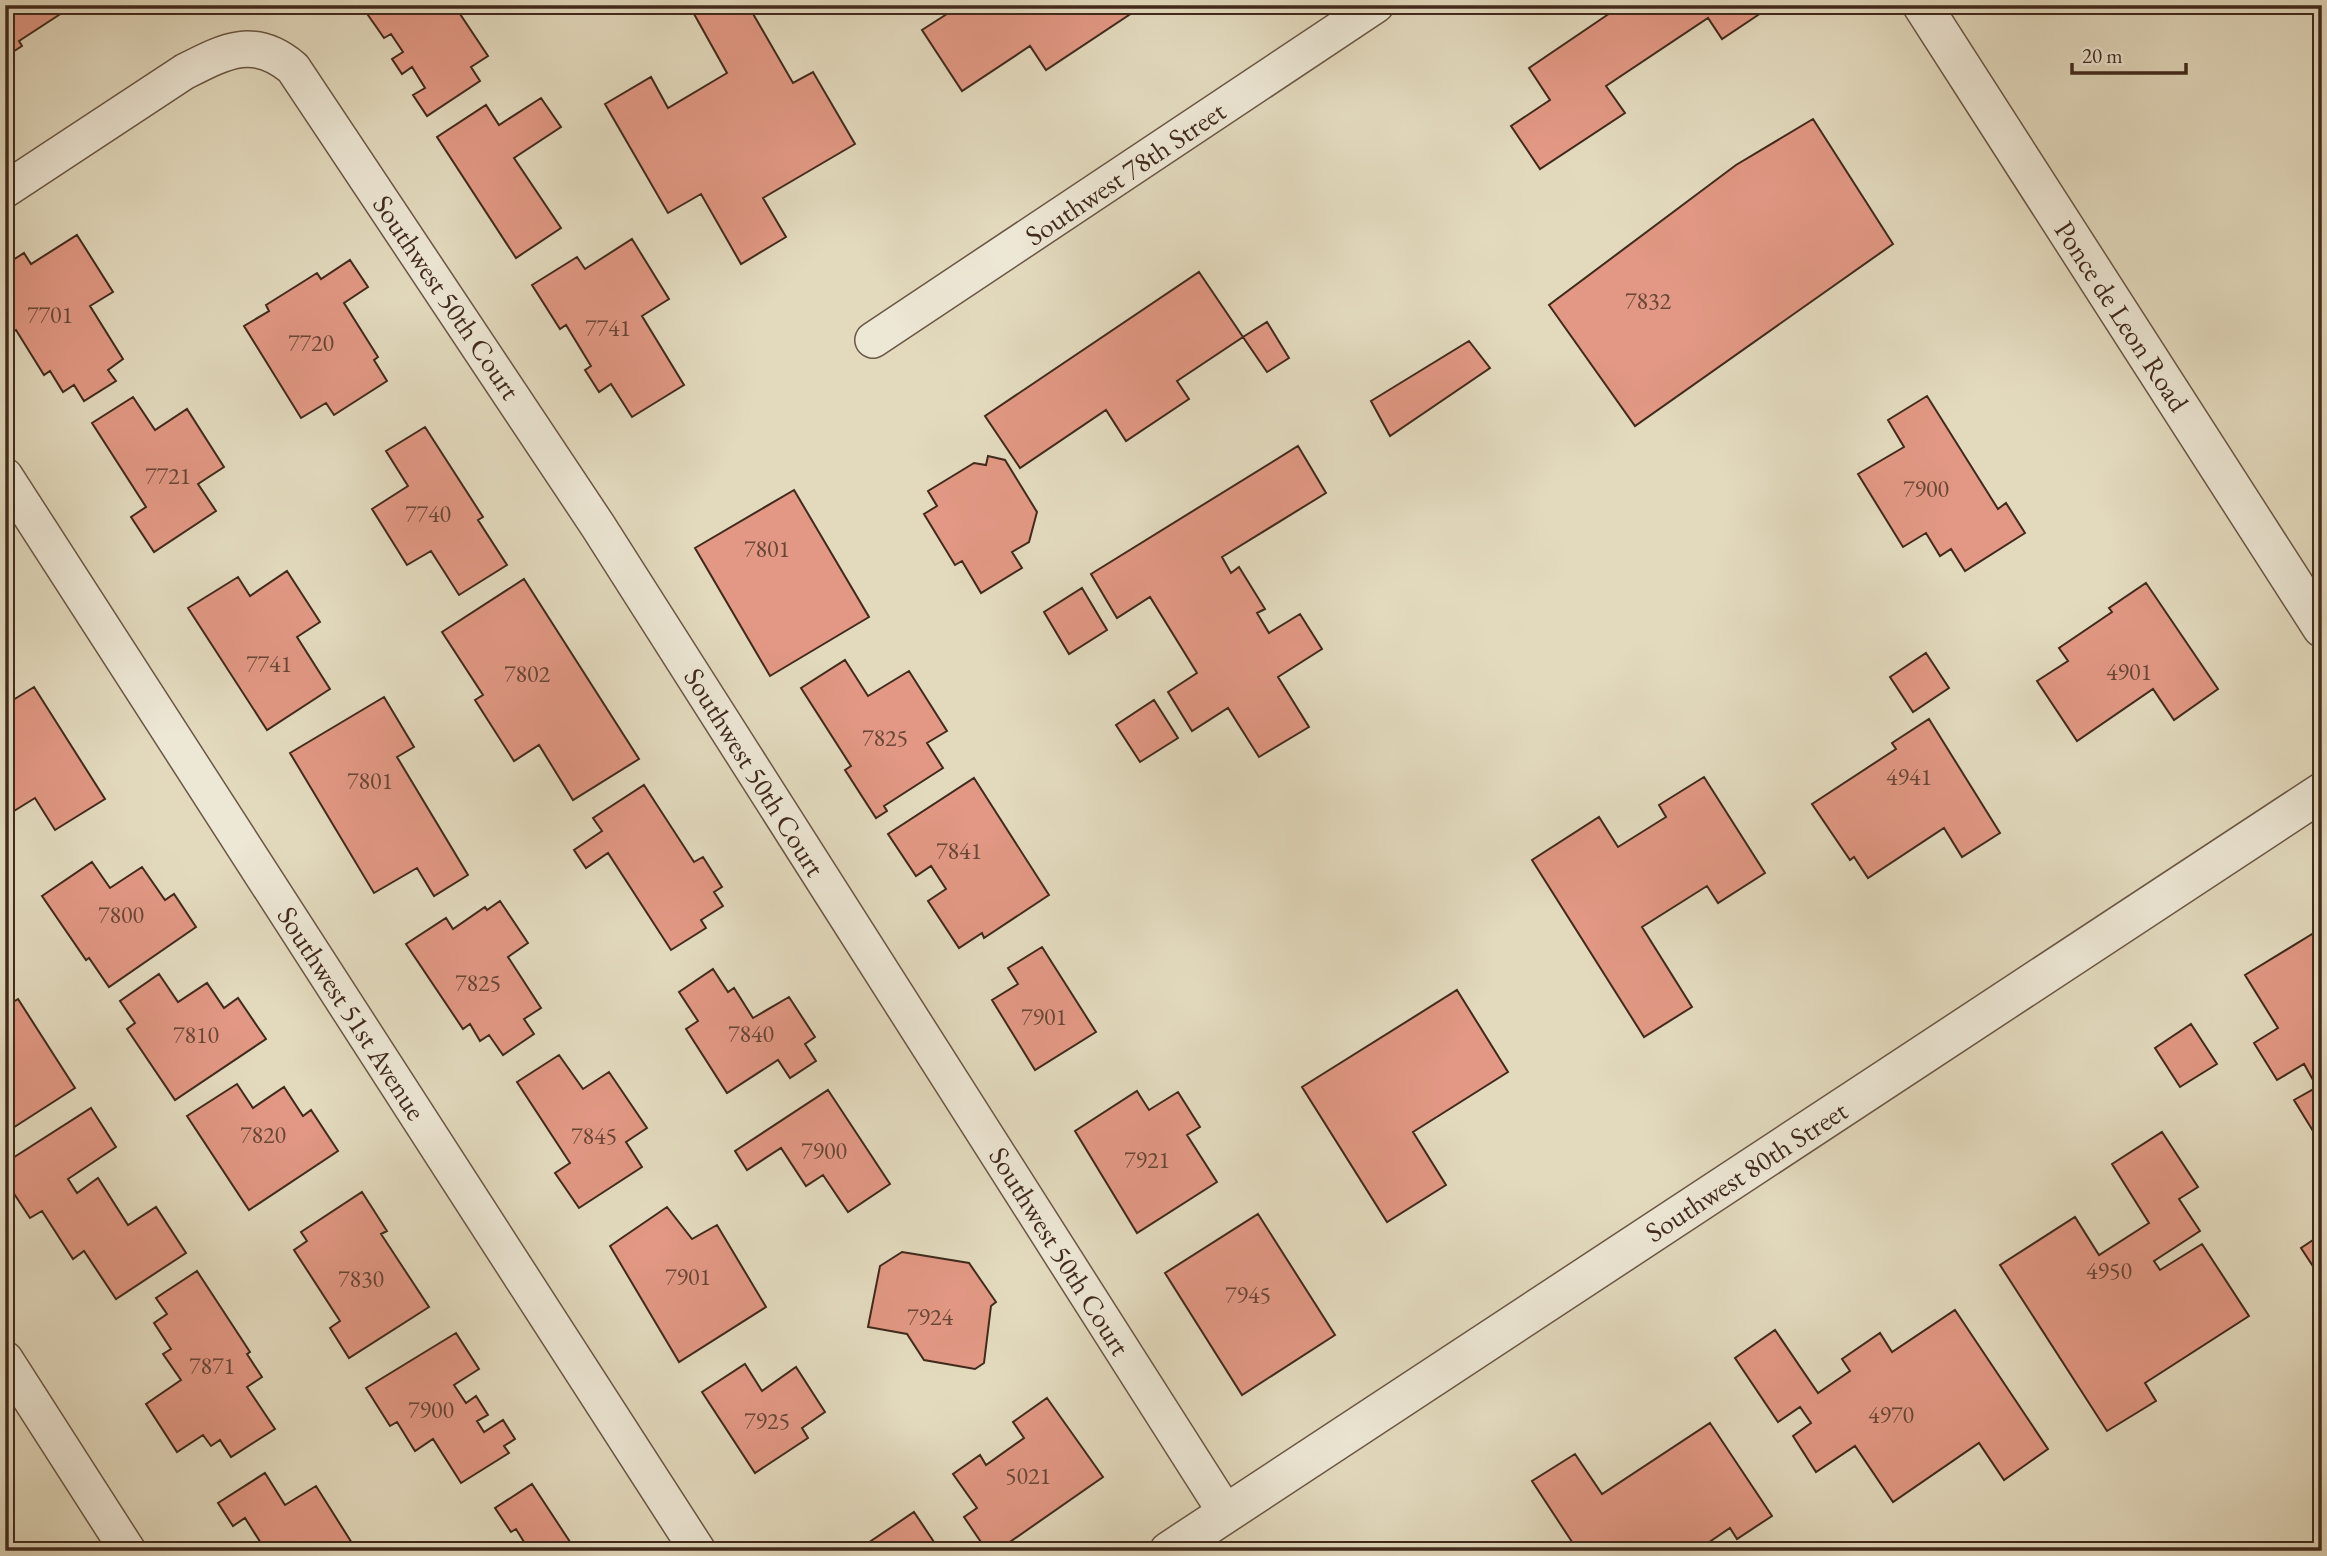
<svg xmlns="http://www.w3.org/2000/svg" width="2327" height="1556" font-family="'EB Garamond',serif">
<rect width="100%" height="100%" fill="#e3dabe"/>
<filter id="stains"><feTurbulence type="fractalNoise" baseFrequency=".00286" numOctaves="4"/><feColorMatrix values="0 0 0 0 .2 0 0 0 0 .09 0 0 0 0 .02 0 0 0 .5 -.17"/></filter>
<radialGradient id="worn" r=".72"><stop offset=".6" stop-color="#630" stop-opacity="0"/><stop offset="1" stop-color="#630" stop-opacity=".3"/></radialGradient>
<path fill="#e29884" stroke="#412a1c" stroke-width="2" d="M5,5H61L65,11L19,41L22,46L5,57Z
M361,5H454L488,56L471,67L480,81L427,116L413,95L425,88L412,67L402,74L392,59L403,52L391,34L384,38Z
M689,5H764L752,12L793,83L813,72L855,144L763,198L786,237L741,264L701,194L668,213L605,104L651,77L668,108L727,73Z
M961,5H1144L1046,70L1030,46L962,91L922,30Z
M1622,5H1769L1770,7L1722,39L1708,18L1606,86L1625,113L1540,169L1511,126L1550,100L1529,68Z
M541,98L561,127L514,158L561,228L516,258L437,137L486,105L499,125Z
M1813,119L1893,244L1635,426L1549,305L1736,165Z
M77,235L113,292L90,306L123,359L108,370L116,381L84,401L74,385L63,392L50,371L44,375L16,330L12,332L5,321V265L24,253L31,264Z
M632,239L669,299L642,316L684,385L632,417L611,384L599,392L585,370L591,366L566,325L560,329L532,285L577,257L585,269Z
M350,260L368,287L344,303L378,357L374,360L387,381L334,415L326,403L301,418L244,326L269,311L266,305L317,273L321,279Z
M1199,272L1243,337L1177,381L1189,399L1126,441L1106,410L1020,468L985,416Z
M1267,322L1289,358L1267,372L1243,337Z
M1469,341L1490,368L1390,436L1371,401Z
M1927,396L1998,509L2006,503L2025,533L1965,571L1951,549L1940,556L1926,533L1903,547L1858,474L1904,447L1888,420Z
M133,397L155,430L187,409L224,467L198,484L216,511L154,552L131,517L146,507L92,423Z
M425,427L483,517L478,520L507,565L459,595L431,551L407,565L372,509L408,486L386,451Z
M1298,446L1326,493L1222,557L1231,573L1239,567L1265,609L1257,613L1269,633L1300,614L1322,649L1278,677L1309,727L1259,757L1228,708L1192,731L1168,692L1197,673L1150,597L1117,618L1091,574Z
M988,456L1005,460L1037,512L1029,542L1012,552L1022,568L981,593L962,561L955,565L924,514L937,506L928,491L974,463L986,465Z
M794,490L869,617L770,676L695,548Z
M287,571L320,622L297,637L330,689L267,730L188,608L238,577L250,596Z
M524,579L639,759L573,800L539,745L514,761L475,700L483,695L442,632Z
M2146,583L2218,689L2174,720L2153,689L2077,741L2037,681L2068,661L2059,648L2112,612L2109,608Z
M1082,588L1107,630L1069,654L1044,612Z
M1926,653L1949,688L1913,712L1890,677Z
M845,660L868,696L909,671L947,731L927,743L943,768L884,806L887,811L876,818L845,770L851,766L801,688Z
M34,687L105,799L55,830L35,798L14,811L5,798V705Z
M384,697L414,747L397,757L468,875L434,896L417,868L374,893L290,753Z
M1154,700L1178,738L1140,762L1116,725Z
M1929,719L2000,833L1962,857L1944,828L1868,878L1854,857L1850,860L1812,804L1896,749L1892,743Z
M1704,777L1765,873L1718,903L1707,886L1642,927L1692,1007L1644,1037L1532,860L1599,817L1618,847L1666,817L1659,805Z
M974,778L1049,895L984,938L982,933L959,948L928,901L946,889L931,866L916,876L888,834Z
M644,785L694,862L703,857L722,887L714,892L723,906L701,920L706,928L671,950L608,853L586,868L574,850L602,831L593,818Z
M92,862L110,888L142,867L165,900L174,894L196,927L109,987L89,958L86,960L42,896Z
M500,901L528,943L508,957L541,1008L524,1019L534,1034L503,1055L489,1035L480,1041L470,1024L463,1029L406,944L446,918L453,929L485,907L487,910Z
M2322,928V1126L2313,1131L2294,1100L2317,1087L2304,1064L2277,1080L2254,1043L2278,1028L2245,975Z
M1042,947L1096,1032L1035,1070L992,1000L1018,984L1008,968Z
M713,969L728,992L734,988L753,1018L789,997L815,1037L805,1044L816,1061L790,1078L778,1060L727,1093L686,1029L698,1021L679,992Z
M159,974L178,1002L207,983L224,1008L238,998L266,1039L175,1100L127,1029L135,1023L120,1001Z
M1457,990L1508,1072L1413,1132L1446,1185L1387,1222L1302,1087Z
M18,999L75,1088L5,1133V1007Z
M2191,1024L2217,1064L2180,1087L2155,1048Z
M559,1055L583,1089L609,1072L647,1128L626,1142L642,1167L579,1208L555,1173L570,1163L517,1082Z
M237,1084L253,1108L284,1087L303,1116L311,1110L338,1151L249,1210L187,1116Z
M828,1090L890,1184L848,1212L823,1175L806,1186L781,1148L747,1170L735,1151Z
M1137,1091L1149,1110L1178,1092L1200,1127L1187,1135L1217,1182L1137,1233L1075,1131Z
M91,1108L116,1147L68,1179L77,1193L98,1178L128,1225L156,1207L186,1253L116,1299L84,1251L73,1259L42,1211L30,1218L5,1180V1163Z
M2162,1132L2198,1187L2179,1199L2200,1231L2154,1261L2160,1270L2202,1244L2249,1316L2145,1383L2156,1401L2107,1431L2000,1265L2075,1217L2099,1255L2149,1223L2112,1164Z
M362,1192L387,1231L381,1234L429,1307L349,1358L330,1328L340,1321L294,1250L307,1241L301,1232Z
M667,1207L692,1239L717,1225L766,1307L679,1362L610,1246Z
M1258,1214L1335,1335L1242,1395L1165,1273Z
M2322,1234V1280L2301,1248Z
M902,1252L969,1263L996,1302L991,1306L984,1363L975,1369L924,1360L907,1334L868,1327L880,1266Z
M197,1271L250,1352L247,1354L262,1377L247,1387L275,1429L231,1457L220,1440L211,1446L203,1435L177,1452L146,1404L181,1380L163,1354L171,1349L154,1323L167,1314L156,1298Z
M1955,1310L2048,1449L2004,1480L1979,1443L1893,1502L1855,1446L1816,1472L1793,1436L1811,1423L1800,1407L1778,1422L1735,1358L1775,1330L1818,1393L1850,1371L1842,1359L1880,1333L1892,1352Z
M456,1333L479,1369L454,1385L466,1403L476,1396L488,1415L477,1421L484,1432L503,1420L515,1439L504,1446L509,1453L461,1483L433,1439L415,1451L397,1422L390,1426L366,1388Z
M745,1364L762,1391L796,1367L825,1412L802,1428L808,1438L755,1473L702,1392Z
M1047,1398L1103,1477L997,1551H987L964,1517L977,1508L953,1474L980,1455L986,1465L1024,1438L1013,1422Z
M1710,1423L1772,1516L1737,1539L1730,1528L1696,1551H1578L1532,1481L1575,1454L1602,1494Z
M265,1473L285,1505L316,1486L357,1551H266L245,1518L233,1526L218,1503Z
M532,1484L576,1551H510L524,1542L516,1529L511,1532L495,1508Z
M914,1512L940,1551H856Z"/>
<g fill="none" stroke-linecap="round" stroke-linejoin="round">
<g stroke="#6a5644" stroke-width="38">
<path id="minor" d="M5,190L184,72C225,51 254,35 293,68L598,526L1226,1513
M873,340L1376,5
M5,476L698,1551
M5,1359L128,1551"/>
</g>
<g stroke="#6a5644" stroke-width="41">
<path id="tertiary" d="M1922,5L2322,628
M1169,1551L2322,792"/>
</g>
<use href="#minor" stroke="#ede7d5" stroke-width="35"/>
<use href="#tertiary" stroke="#ede7d5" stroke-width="38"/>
</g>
<g text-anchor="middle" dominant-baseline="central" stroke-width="6" stroke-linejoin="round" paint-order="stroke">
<g font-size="24" fill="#694636">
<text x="1648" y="300">7832</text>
<text x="50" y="314">7701</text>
<text x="608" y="327">7741</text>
<text x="311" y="342">7720</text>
<text x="168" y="475">7721</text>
<text x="1926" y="488">7900</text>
<text x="428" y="513">7740</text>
<text x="767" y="548">7801</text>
<text x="269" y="663">7741</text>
<text x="2129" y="671">4901</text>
<text x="527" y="673">7802</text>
<text x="885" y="737">7825</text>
<text x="1909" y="776">4941</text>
<text x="370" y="780">7801</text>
<text x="959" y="850">7841</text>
<text x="121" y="914">7800</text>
<text x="478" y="982">7825</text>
<text x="1044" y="1016">7901</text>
<text x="751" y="1033">7840</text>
<text x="196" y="1034">7810</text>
<text x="263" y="1134">7820</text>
<text x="594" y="1135">7845</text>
<text x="824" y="1150">7900</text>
<text x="1147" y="1159">7921</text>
<text x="2109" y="1270">4950</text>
<text x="688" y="1276">7901</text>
<text x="361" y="1278">7830</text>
<text x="1248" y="1294">7945</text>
<text x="930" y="1316">7924</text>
<text x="212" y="1365">7871</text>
<text x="431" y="1409">7900</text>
<text x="1891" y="1414">4970</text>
<text x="767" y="1420">7925</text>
<text x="1028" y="1475">5021</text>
</g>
<g font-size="28" fill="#412a1c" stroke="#ede7d5">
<text transform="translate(1125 173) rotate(-34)">Southwest 78th Street</text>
<text transform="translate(447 297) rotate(56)">Southwest 50th Court</text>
<text transform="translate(2122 316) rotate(57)">Ponce de Leon Road</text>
<text transform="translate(755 772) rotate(58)">Southwest 50th Court</text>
<text transform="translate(352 1013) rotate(57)">Southwest 51st Avenue</text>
<text transform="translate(1746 1171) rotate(-33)">Southwest 80th Street</text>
<text transform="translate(1060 1251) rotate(58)">Southwest 50th Court</text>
</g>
</g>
<rect width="2327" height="1556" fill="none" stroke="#e3dabe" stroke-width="28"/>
<rect x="7" y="7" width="2313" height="1542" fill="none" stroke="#412a1c" stroke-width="3.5"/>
<rect x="14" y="14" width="2299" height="1528" fill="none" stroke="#412a1c" stroke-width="2"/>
<path d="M2072 63v10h114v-10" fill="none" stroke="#412a1c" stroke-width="3.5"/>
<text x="2082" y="63" font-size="21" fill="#412a1c" stroke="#ede7d5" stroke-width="5" paint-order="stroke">20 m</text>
<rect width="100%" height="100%" filter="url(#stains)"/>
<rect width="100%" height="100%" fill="url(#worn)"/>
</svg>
